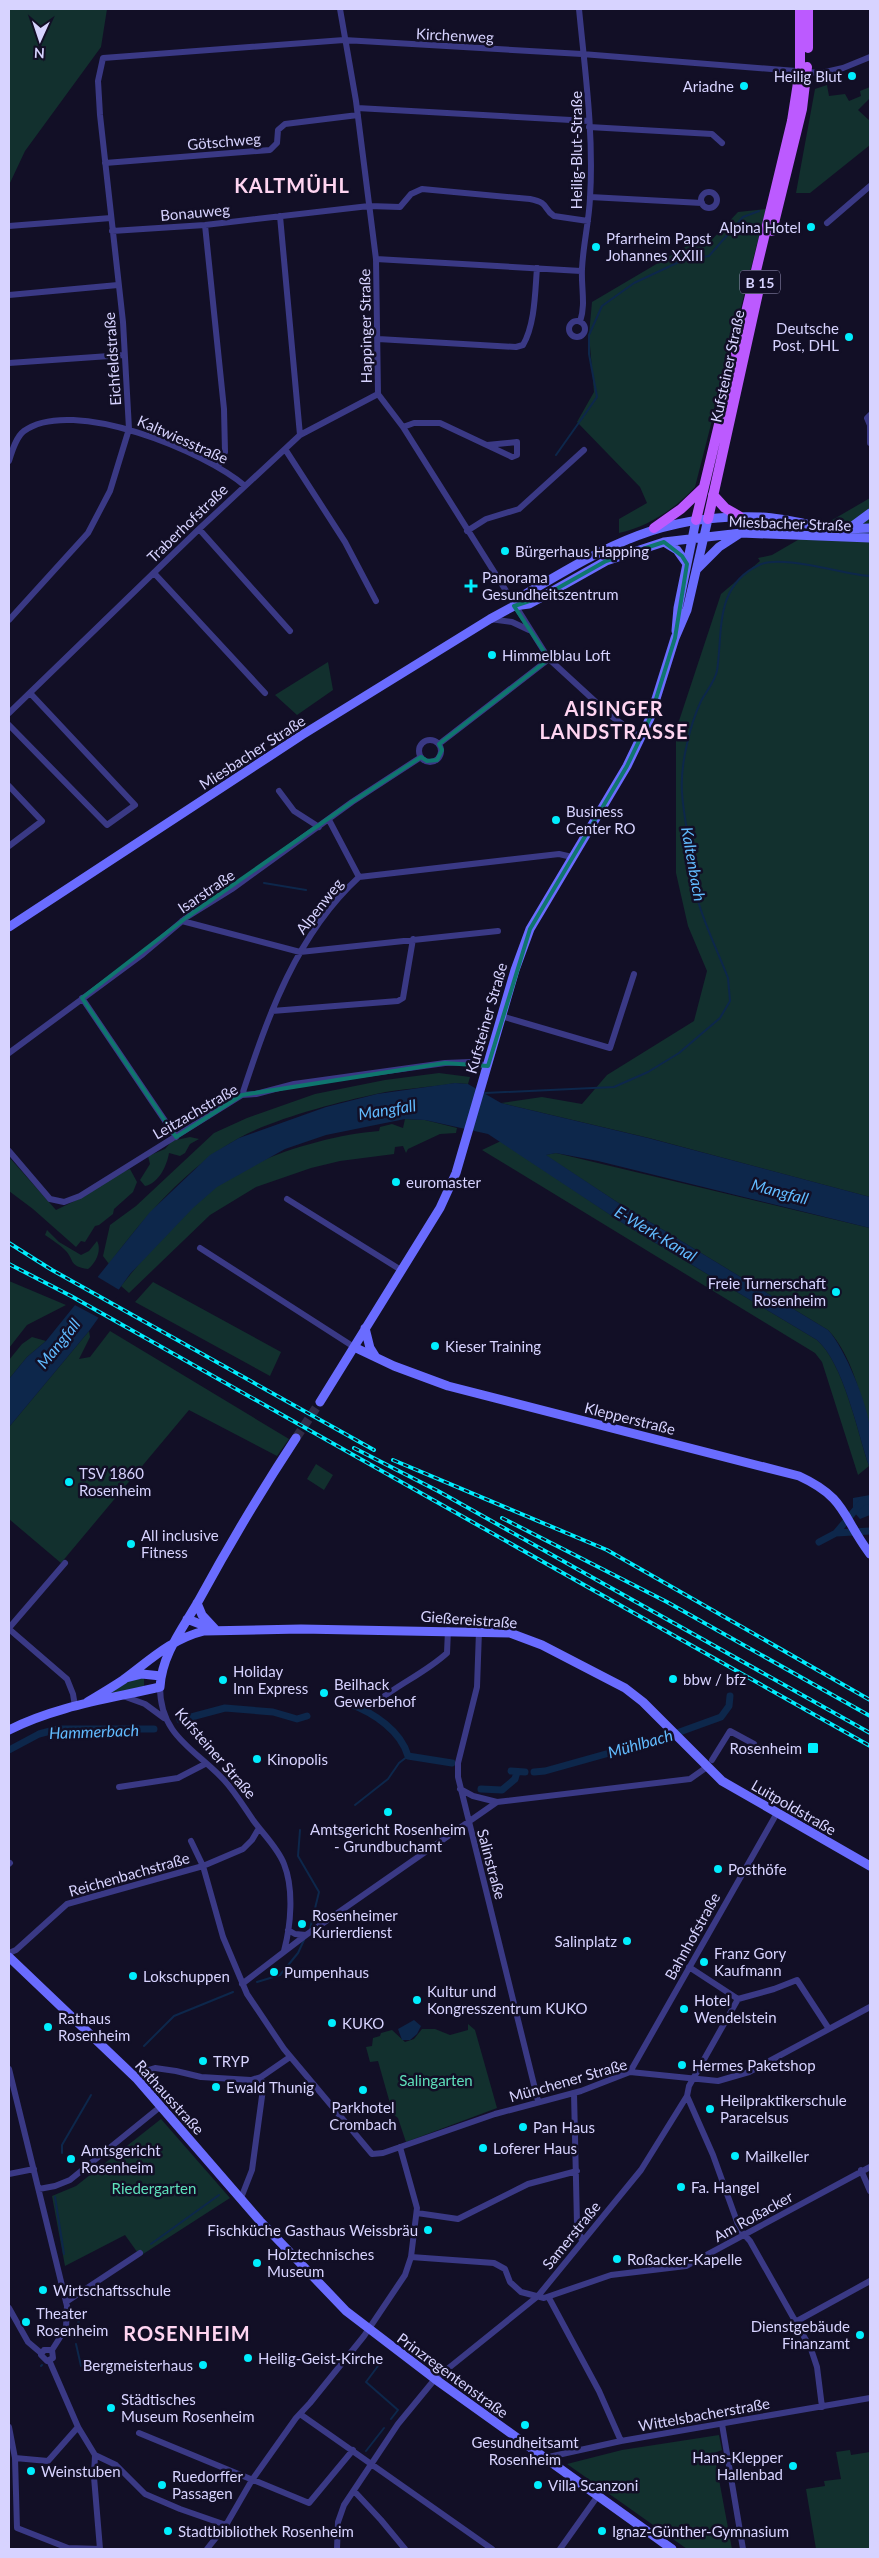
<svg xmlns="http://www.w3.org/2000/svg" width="879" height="2558" font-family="Lato,sans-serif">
<rect width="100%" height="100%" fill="#120f26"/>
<path fill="#12302e" d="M9,9H107L101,47L25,151L9,185Z
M827,85L829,96L845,94L849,101L861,96L860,91L870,87V98L858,110L870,121V145L810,193H796L815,89Z
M766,209L695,487C676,508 648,527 619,533V519L647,503L640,487L577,422L594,392L589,335L592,302L687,246L705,247L738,212Z
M870,498V1197L649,1138L501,1103L542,1097L582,1104L607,1075L694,1021L707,971L688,926L676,873V730L721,594L760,561L758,558L772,555Z
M328,662L333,690L297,715L275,695Z
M439,1073L470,1077L468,1084L455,1083C429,1088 402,1088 376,1094C338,1102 273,1119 239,1138C187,1167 144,1217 109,1264L103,1256L110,1225L136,1206L214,1133L247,1118L315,1094L385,1080Z
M405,1119L425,1120L457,1128L456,1133L440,1134L408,1149L406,1153L403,1146L395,1147L394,1154L340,1161L311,1168L256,1187L210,1215L129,1293L121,1286C149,1251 181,1215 216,1187C256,1156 329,1135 379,1131L380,1127L392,1124L403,1128Z
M190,1137L199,1139L190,1144L185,1153L180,1156L169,1153C167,1166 158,1184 145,1186L140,1180L150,1164L148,1156L165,1149L172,1141Z
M501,1141L624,1224L817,1340C844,1364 857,1431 869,1466L858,1475L822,1362L815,1353L482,1150Z
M556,1153L870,1228V1428C860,1395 852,1355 828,1330L617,1202L545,1155Z
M9,1157L56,1210L85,1196L120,1173L130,1169L137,1182L133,1192L114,1209L113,1214L99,1225L95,1226L85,1242L81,1241L76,1247L33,1209L9,1191Z
M47,1230L59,1242L81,1255L89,1251L97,1241C102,1250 96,1263 88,1269C68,1266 75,1260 65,1250C59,1244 52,1240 45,1235Z
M9,1281L66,1305L27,1325L9,1348Z
M153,1282L281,1352L270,1376L135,1302Z
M89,1331L90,1337L79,1359L90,1357L110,1331L289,1439L277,1456L189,1410L61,1563L9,1519V1427Z
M32,1337L46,1341L27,1357L9,1379V1360L22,1344Z
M316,1464L333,1475L324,1490L307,1479Z
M144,1678V1686L106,1695L131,1680Z
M468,2024L475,2030L497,2108L406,2142L398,2118L393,2114L378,2061L370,2062L366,2047L372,2046L373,2038L380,2036L381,2033L392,2030L405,2042L414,2039L422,2029H435L450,2035L468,2030Z
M161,2119L230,2198L140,2256L125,2235L65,2266L52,2196L76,2186Z
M719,2435L722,2450L714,2453L732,2549H687L567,2464L622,2450Z
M850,2450L851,2455L870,2452V2549H816L806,2489L825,2486L824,2481L841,2479L836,2452Z"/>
<path fill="#0d274b" d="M455,1083L468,1084L501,1103L648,1138L870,1197V1228L598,1161L556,1153L546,1155L617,1202L828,1330C844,1346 869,1407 870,1430C871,1441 870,1453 870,1465L869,1466C857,1431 844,1364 817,1340L624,1224L488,1134L425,1120L405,1119L326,1135L285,1149L217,1187L193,1208L130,1274L89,1331L9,1427V1379L27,1357L46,1341L150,1212L210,1155L239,1138L326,1107L377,1094Z
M870,1495V1515L860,1519L853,1511V1498Z
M414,2020L421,2026L417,2034L410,2040H402L398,2029Z"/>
<path fill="#120f26" d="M96,1276L121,1291L101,1319L73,1304Z"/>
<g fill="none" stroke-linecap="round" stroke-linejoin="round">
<path stroke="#0d274b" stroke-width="2" d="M556,455L597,397L589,354V335L602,306L634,283L681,261L709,256L743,217L759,211
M264,883L306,890
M485,1093L614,1087L648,1072L679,1053L720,1018L730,1001L728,978C718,952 706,928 698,901C692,880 691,859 688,837C682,800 678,782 687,744C690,730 695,714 701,701C706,692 715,681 717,671C723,632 714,586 759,565C781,554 842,574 870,576
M355,1805L388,1779L399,1763L408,1756
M300,1830L298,1856L319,1892L310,1929
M257,1982L280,1975L298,1953L304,1940
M144,2046L174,2016L233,1992
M62,2153V2145L91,2095
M55,2197L64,2254
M151,2244L219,2195
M75,2338L80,2315
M76,2344L81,2366
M373,2357L381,2362L366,2382L398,2410L391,2419
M41,2366L42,2365
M366,2451L384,2428"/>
<path stroke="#0d274b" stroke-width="7" d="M836,1533L862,1502L870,1500
M819,1542L836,1533L870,1531
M350,1704C374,1713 401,1731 408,1756L452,1763
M180,1720L225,1708L273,1712L297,1719L307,1716
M9,1750L39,1734L58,1729H154
M511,1771L525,1772
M534,1772L545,1771L663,1738L721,1717L729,1706L730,1696
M481,1789L502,1790L515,1779L517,1772"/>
<path stroke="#302c47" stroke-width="9" stroke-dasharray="9 4.5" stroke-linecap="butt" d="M296,1438L320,1402"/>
<path stroke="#3a3985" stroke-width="6" d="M340,9L356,101L376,259L378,394L403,427L549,659L610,715L641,738
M579,9C585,71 594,135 590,198C589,222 583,245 582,269C581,288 586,304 580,322
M357,108L589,121
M589,127L712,134L722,143
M105,163L270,150L277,143L278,130L285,124L358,115
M701 200a8 8 0 1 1 16 0a8 8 0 1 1-16 0Z
M590,197L702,203
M280,216L300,435
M827,223L870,186
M205,225L224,409L225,452L218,467
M9,226L111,218
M112,231L205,225L369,206L400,207L411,194L422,189L530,199C550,203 542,208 554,216L588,221
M376,259L581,271
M9,295L118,285
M569 329a8 8 0 1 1 16 0a8 8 0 1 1-16 0Z
M378,339L516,347L523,345C535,324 535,293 537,268
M9,363L124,355
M870,415L867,418L870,425V443
M403,427L414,423H440L512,457L517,455V442L487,445
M285,449L345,542L376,601
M9,461C12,451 16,437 24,431C72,396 206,452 245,486
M199,529L290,631
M467,531L486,519L519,509L584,450
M154,573L265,693
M490,619L512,622L529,630
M9,620L88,533L110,491L129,429L123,322L100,115L98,81L103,58L344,40L582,54L821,73L843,68L870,57
M9,713L199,529L300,435L378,394
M9,725L107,825L135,805L30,693
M419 751a11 11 0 1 1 22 0a11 11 0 1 1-22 0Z
M439,744L549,659
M9,786L42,821L9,846
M279,791L294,811L319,827
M329,820L359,877
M182,921L300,952L498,931
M82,998L176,1137
M272,1011L398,1001L403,998L413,939
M501,1016L610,1048L634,974
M9,1053L143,954L187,917L232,889L352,802L421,757
M242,1095C268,1016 296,935 359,877L559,854L572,857
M9,1151L50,1199L64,1202L80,1196L242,1095L256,1094L294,1084L445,1063L470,1062L488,1066
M287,1199L401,1270
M200,1248L354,1347
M9,1628L65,1563
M9,1629L67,1679L73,1694L75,1706
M479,1631L477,1687L458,1763V1777L538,2101
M160,1687C160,1736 195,1749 224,1780C235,1792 244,1807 253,1820C263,1834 278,1848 284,1864C294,1889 291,1925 284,1951
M123,1696L145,1704L164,1718
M373,1705C396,1685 424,1674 447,1653L448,1630
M712,1760L730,1731L754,1744
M119,1787L178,1778L205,1764
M460,1789L473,1796L497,1802
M191,1841L203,1866L223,1937L247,1994L284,2049L372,2154L383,2153L495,2114L581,2091L630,2072L718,2081L749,2072L870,2007
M9,1864L10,1863
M288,1930L295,1934L306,1935
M9,1953L16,1950L67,1904L203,1866L243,1849L252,1840L259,1828
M689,1967L738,1999
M242,1984L306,1935L497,1802L690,1779L707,1767
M9,2069L67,2306L66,2328L52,2350L53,2358L47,2361L41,2355L44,2350H52
M630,2072L777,1813
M137,2079L145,2071L155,2068L176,2071L201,2077L251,2080L261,2077L290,2057
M574,2093L577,2224L582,2241
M687,2096L713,2155L740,2230L750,2241L811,2349L817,2367L822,2407
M861,2170L870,2191
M9,2174L34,2169
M39,2189L55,2186L70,2180L160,2107
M241,2198L252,2170L263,2089L261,2077
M417,2213L458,2219L528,2184L577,2171
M411,2257L494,2263L505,2269L510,2282L521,2292L544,2298L611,2275L686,2266L870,2167
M549,2298L599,2391L621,2441
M66,2302L140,2253
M9,2308L28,2342L41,2353
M797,2321L870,2281
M49,2360L78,2427L95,2455
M300,2414L492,2549
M722,2424L743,2549
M9,2427L15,2458L17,2528L68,2548L100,2549
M139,2433L309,2503L353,2450
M95,2455L116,2465L145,2494L180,2509L226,2525
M95,2455L94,2477L100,2549
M15,2458L48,2461L78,2427
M544,2458L621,2441L870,2398
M354,2491L381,2520L405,2549
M207,2549L226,2525L252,2480L296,2418L310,2403L364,2336L405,2275L411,2257L417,2208L400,2147
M337,2549L338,2522L344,2505L398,2424L435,2379L538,2296L641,2170L687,2096L689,2086L738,1999L774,1989L797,1980L829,2029
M560,2549L597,2497"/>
<path stroke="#6a6cff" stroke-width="9" d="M851,527L870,513
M664,542L677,550L687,564
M697,569L719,547L739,534
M514,606L524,595C607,546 661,513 761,517C782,518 801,523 821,527C837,530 854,529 870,528
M676,631L678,608L696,520
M9,927L302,735L490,619L514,606L529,604L542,597L606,561L664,542L741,533L870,538
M365,1328L370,1348L375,1356
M354,1347L394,1366L448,1386L799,1476C847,1498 842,1517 870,1554
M320,1402L440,1208L456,1173L515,970L530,929L627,766L650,718L675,638L687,610L708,519
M197,1603L202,1615L215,1629
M187,1619L213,1629
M126,1678L142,1674L161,1676
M86,1703C99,1695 111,1688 123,1680C149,1661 171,1639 204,1631L301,1629L510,1633L542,1645L625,1688L643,1702L722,1781L870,1866
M9,1730C56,1706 109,1699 160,1687C162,1654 183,1628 199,1600C229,1545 261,1491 296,1438
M9,1957L137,2079L260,2221L346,2311L435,2379L672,2549"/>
<path stroke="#bc5aff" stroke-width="10" d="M808,48V9
M772,231L802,109L807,67
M713,495L725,508L739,516
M708,519L760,284
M696,520L792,121L800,70V9
M654,528L681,509L703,488"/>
<g stroke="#00eefe" stroke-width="4">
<path id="rail" d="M9,1243L52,1270L374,1450
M9,1264L71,1296L870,1746
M354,1448L438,1491L870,1733
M393,1460L607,1550L870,1700
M502,1518L667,1602L870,1716"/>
</g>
<use href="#rail" stroke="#120f26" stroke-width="2" stroke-dasharray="5.5" stroke-linecap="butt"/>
</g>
<path fill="none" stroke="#0f766e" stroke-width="4" stroke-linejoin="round" d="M664,542L682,556L687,564L675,638L650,718L627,766L530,929L488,1066L445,1063L242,1095L176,1137L82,998L187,917L352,802L421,757L427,761L437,760L442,750L439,744L549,659L514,606L542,597L606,561Z"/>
<g fill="#00eefe" stroke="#120f26" stroke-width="2">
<circle cx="852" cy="76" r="5"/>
<circle cx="744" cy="86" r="5"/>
<circle cx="811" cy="227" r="5"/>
<circle cx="596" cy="247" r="5"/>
<circle cx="849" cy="337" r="5"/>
<circle cx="505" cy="551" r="5"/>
<path d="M468.5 578.5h5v5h5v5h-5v5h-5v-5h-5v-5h5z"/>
<circle cx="492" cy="655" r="5"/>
<circle cx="556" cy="820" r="5"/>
<circle cx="396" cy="1182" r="5"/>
<circle cx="836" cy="1292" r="5"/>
<circle cx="435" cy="1346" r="5"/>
<circle cx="69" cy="1482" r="5"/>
<circle cx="131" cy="1544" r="5"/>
<circle cx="673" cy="1679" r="5"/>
<circle cx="223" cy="1680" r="5"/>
<circle cx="324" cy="1693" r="5"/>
<rect x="807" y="1742" width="12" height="12" rx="2.5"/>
<circle cx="257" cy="1759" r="5"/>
<circle cx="388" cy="1812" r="5"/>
<circle cx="718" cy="1869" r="5"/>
<circle cx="302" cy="1924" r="5"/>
<circle cx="627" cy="1941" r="5"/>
<circle cx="704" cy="1962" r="5"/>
<circle cx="274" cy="1972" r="5"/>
<circle cx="133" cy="1976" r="5"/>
<circle cx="417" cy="2000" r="5"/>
<circle cx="684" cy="2009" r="5"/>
<circle cx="332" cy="2023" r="5"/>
<circle cx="48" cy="2027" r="5"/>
<circle cx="203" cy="2061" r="5"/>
<circle cx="682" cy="2065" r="5"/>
<circle cx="216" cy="2087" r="5"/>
<circle cx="363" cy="2090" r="5"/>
<circle cx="710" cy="2109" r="5"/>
<circle cx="523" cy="2127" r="5"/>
<circle cx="483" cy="2148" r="5"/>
<circle cx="735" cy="2156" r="5"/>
<circle cx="71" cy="2159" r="5"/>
<circle cx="681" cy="2187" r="5"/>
<circle cx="428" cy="2230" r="5"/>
<circle cx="617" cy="2259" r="5"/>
<circle cx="257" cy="2263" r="5"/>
<circle cx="43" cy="2290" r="5"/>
<circle cx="26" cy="2322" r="5"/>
<circle cx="860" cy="2335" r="5"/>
<circle cx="248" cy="2358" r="5"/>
<circle cx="203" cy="2365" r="5"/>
<circle cx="111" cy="2408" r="5"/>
<circle cx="525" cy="2425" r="5"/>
<circle cx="793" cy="2466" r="5"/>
<circle cx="31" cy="2471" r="5"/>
<circle cx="162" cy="2485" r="5"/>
<circle cx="538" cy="2485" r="5"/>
<circle cx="168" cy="2531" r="5"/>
<circle cx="602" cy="2531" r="5"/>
</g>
<g text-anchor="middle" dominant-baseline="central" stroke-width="5" stroke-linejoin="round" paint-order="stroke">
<rect fill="#120f26" stroke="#9c98be" stroke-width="1" x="740" y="270.5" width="40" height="23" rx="4"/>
<g font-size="14" font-weight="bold" fill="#d7d3ff">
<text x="760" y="282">B 15</text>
</g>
<g font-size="15" fill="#d7d3ff" stroke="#120f26">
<text transform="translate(455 35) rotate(3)">Kirchenweg</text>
<text transform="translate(224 141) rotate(-5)">Götschweg</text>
<text transform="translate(576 150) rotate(-90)">Heilig-Blut-Straße</text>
<text transform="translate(195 212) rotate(-5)">Bonauweg</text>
<text transform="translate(365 326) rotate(-91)">Happinger Straße</text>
<text transform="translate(112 359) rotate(-94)">Eichfeldstraße</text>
<text transform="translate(727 366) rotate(-78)">Kufsteiner Straße</text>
<text transform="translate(183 439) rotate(24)">Kaltwiesstraße</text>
<text transform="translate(187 523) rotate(-44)">Traberhofstraße</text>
<text transform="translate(790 523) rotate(2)">Miesbacher Straße</text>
<text transform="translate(252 752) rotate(-33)">Miesbacher Straße</text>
<text transform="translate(206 891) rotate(-34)">Isarstraße</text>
<text transform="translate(319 906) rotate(-52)">Alpenweg</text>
<text transform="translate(486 1018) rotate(-74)">Kufsteiner Straße</text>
<text transform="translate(195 1111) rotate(-30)">Leitzachstraße</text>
<text transform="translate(630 1418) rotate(14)">Klepperstraße</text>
<text transform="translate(469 1619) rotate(4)">Gießereistraße</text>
<text transform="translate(216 1753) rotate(49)">Kufsteiner Straße</text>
<text transform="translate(794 1807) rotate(30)">Luitpoldstraße</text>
<text transform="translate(492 1864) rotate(75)">Salinstraße</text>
<text transform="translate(129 1874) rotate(-16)">Reichenbachstraße</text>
<text transform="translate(692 1936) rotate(-61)">Bahnhofstraße</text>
<text transform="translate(568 2080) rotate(-16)">Münchener Straße</text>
<text transform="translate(170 2097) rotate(48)">Rathausstraße</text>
<text transform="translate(753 2216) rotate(-29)">Am Roßacker</text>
<text transform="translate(571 2235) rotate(-51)">Samerstraße</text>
<text transform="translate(453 2375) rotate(36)">Prinzregentenstraße</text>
<text transform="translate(704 2414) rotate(-10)">Wittelsbacherstraße</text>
</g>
<g font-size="15" fill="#d7d3ff" stroke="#120f26" text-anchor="start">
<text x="842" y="76" text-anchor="end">Heilig Blut</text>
<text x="734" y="86" text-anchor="end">Ariadne</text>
<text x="801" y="227" text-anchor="end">Alpina Hotel</text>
<text x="606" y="238">Pfarrheim Papst<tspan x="606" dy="17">Johannes XXIII</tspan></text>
<text x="839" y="328" text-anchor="end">Deutsche<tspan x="839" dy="17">Post, DHL</tspan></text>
<text x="515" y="551">Bürgerhaus Happing</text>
<text x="482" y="577">Panorama<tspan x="482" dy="17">Gesundheitszentrum</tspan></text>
<text x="502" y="655">Himmelblau Loft</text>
<text x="566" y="811">Business<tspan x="566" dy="17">Center RO</tspan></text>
<text x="406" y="1182">euromaster</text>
<text x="826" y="1283" text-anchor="end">Freie Turnerschaft<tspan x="826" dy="17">Rosenheim</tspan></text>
<text x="445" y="1346">Kieser Training</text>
<text x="79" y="1473">TSV 1860<tspan x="79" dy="17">Rosenheim</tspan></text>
<text x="141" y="1535">All inclusive<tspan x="141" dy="17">Fitness</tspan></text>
<text x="233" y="1671">Holiday<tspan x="233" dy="17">Inn Express</tspan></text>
<text x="683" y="1679">bbw / bfz</text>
<text x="334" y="1684">Beilhack<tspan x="334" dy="17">Gewerbehof</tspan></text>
<text x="802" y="1748" text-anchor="end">Rosenheim</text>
<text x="267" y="1759">Kinopolis</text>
<text x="388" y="1829" text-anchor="middle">Amtsgericht Rosenheim<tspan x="388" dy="17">- Grundbuchamt</tspan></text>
<text x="728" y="1869">Posthöfe</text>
<text x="312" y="1915">Rosenheimer<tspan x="312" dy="17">Kurierdienst</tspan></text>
<text x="617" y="1941" text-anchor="end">Salinplatz</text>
<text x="714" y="1953">Franz Gory<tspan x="714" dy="17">Kaufmann</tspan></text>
<text x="284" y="1972">Pumpenhaus</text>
<text x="143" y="1976">Lokschuppen</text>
<text x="427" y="1991">Kultur und<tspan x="427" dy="17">Kongresszentrum KUKO</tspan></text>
<text x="694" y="2000">Hotel<tspan x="694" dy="17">Wendelstein</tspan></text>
<text x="58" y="2018">Rathaus<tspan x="58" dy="17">Rosenheim</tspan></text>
<text x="342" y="2023">KUKO</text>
<text x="213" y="2061">TRYP</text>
<text x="692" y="2065">Hermes Paketshop</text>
<text x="226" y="2087">Ewald Thunig</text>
<text x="720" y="2100">Heilpraktikerschule<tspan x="720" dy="17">Paracelsus</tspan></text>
<text x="363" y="2107" text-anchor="middle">Parkhotel<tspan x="363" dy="17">Crombach</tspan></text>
<text x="533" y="2127">Pan Haus</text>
<text x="493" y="2148">Loferer Haus</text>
<text x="81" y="2150">Amtsgericht<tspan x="81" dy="17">Rosenheim</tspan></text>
<text x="745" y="2156">Mailkeller</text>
<text x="691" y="2187">Fa. Hangel</text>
<text x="418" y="2230" text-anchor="end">Fischküche Gasthaus Weissbräu</text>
<text x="267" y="2254">Holztechnisches<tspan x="267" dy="17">Museum</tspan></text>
<text x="627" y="2259">Roßacker-Kapelle</text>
<text x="53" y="2290">Wirtschaftsschule</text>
<text x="36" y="2313">Theater<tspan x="36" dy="17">Rosenheim</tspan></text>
<text x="850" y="2326" text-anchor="end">Dienstgebäude<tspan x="850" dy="17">Finanzamt</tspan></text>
<text x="258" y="2358">Heilig-Geist-Kirche</text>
<text x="193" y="2365" text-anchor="end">Bergmeisterhaus</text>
<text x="121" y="2399">Städtisches<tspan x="121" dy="17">Museum Rosenheim</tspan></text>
<text x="525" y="2442" text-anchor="middle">Gesundheitsamt<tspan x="525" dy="17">Rosenheim</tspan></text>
<text x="783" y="2457" text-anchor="end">Hans-Klepper<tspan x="783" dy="17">Hallenbad</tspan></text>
<text x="41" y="2471">Weinstuben</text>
<text x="172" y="2476">Ruedorffer<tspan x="172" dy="17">Passagen</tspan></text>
<text x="548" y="2485">Villa Scanzoni</text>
<text x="178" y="2531">Stadtbibliothek Rosenheim</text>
<text x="612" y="2531">Ignaz-Günther-Gymnasium</text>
</g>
<g font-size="15" fill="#5ee0bb" stroke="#120f26">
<text x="436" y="2080">Salingarten</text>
<text x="154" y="2188">Riedergarten</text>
</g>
<g font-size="16" font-style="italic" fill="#61bbff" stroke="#120f26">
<text transform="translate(694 864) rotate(80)">Kaltenbach</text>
<text transform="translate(387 1109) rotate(-9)">Mangfall</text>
<text transform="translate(780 1191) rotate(15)">Mangfall</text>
<text transform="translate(656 1233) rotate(31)">E-Werk-Kanal</text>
<text transform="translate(58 1343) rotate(-51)">Mangfall</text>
<text transform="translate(94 1731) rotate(-2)">Hammerbach</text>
<text transform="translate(640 1743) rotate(-16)">Mühlbach</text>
</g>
<g font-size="20" font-weight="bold" letter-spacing="1" fill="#ffd5f1" stroke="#120f26">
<text x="292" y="185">KALTMÜHL</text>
<text x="614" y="708">AISINGER<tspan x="614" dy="23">LANDSTRASSE</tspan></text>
<text x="187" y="2333">ROSENHEIM</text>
</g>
</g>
<rect width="879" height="2558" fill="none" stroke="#d7d3ff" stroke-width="20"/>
<g transform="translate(40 40) rotate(183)" stroke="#120f26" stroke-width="4" paint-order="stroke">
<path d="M0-4L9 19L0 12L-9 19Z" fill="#d7d3ff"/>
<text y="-8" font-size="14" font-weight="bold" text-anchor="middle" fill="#d7d3ff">N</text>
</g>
</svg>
